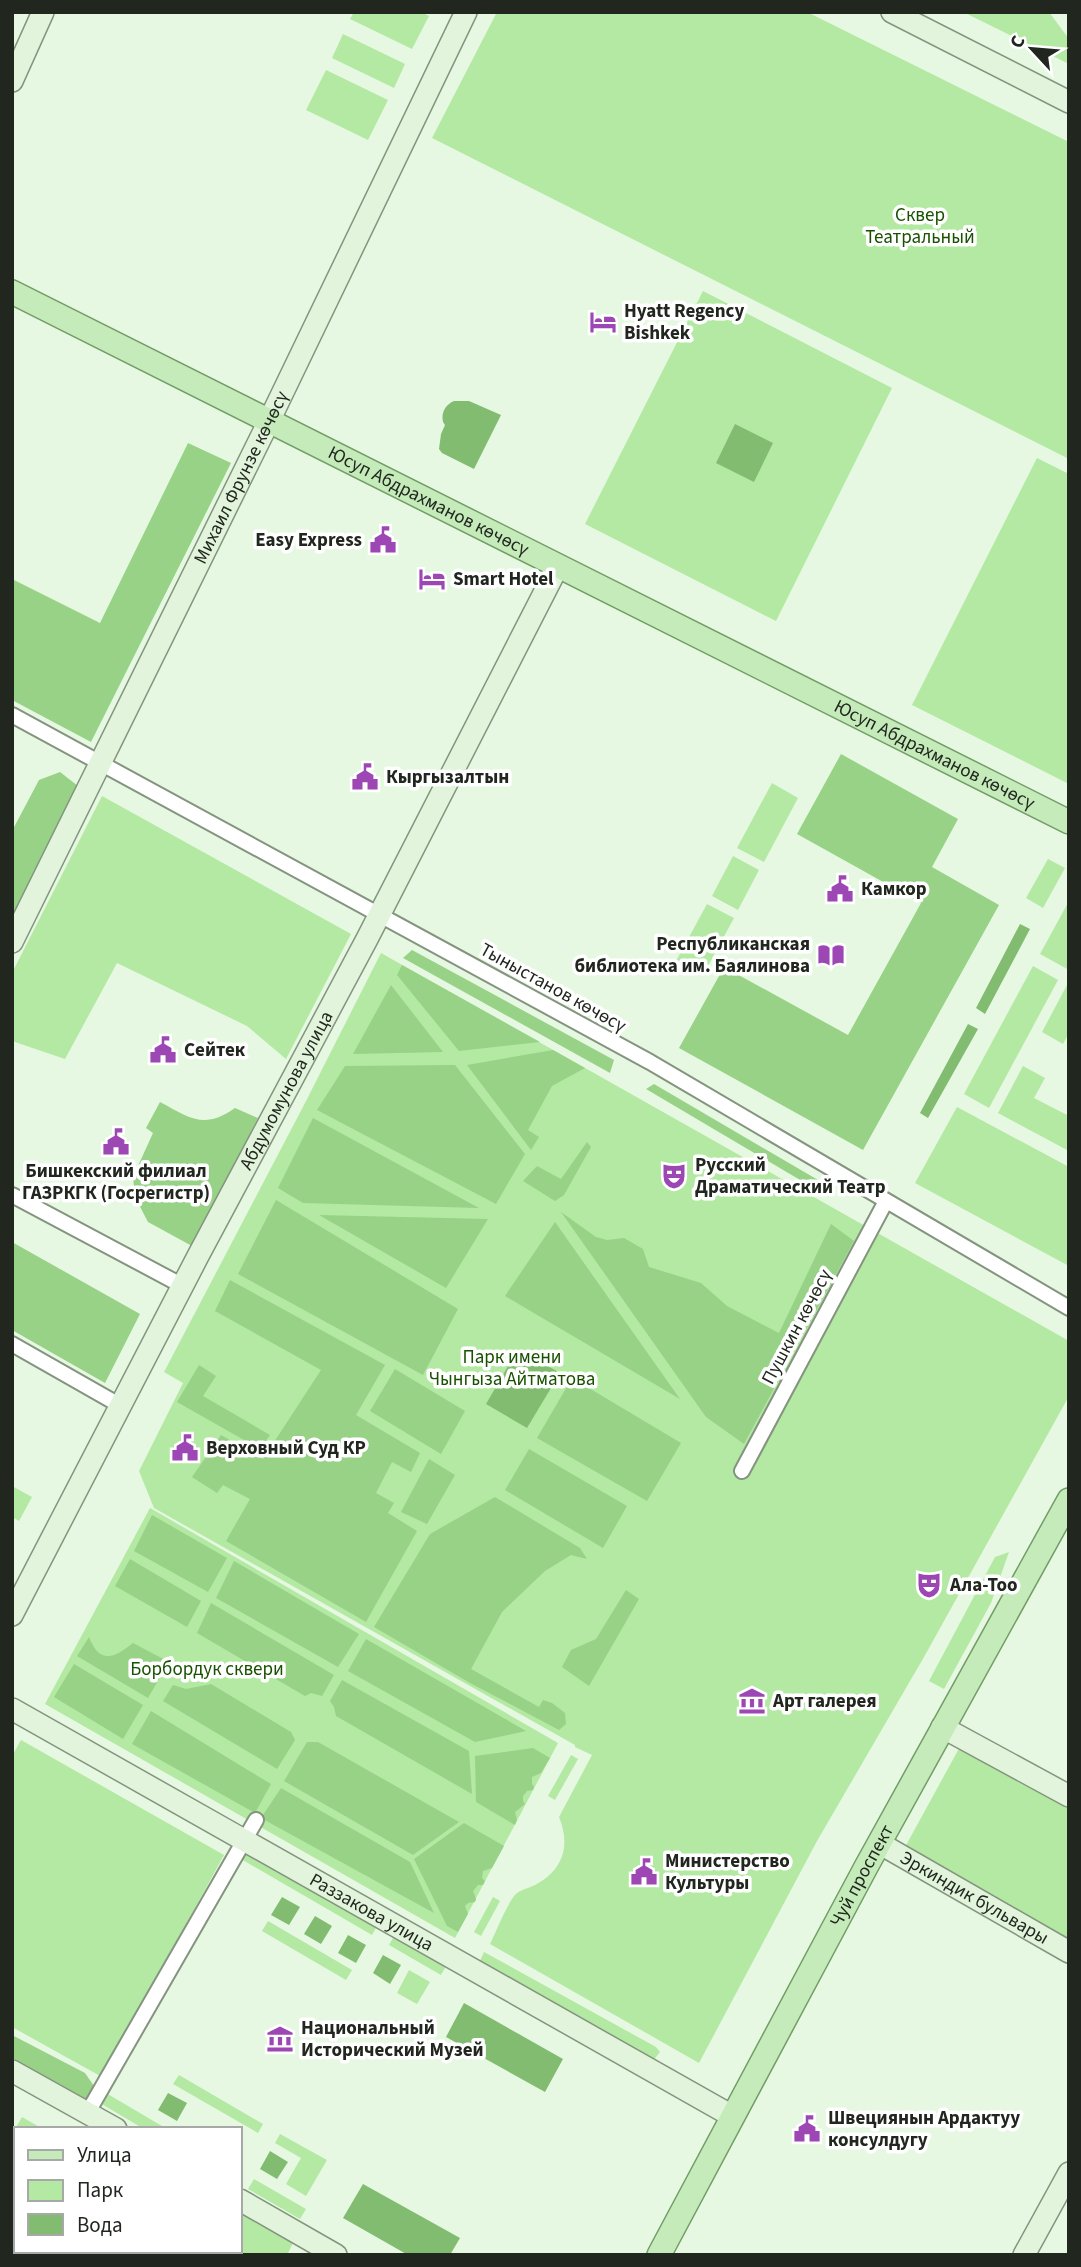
<svg xmlns="http://www.w3.org/2000/svg" width="1081" height="2267" font-family="'Source Sans 3',sans-serif">
<rect width="100%" height="100%" fill="#e6f8e1"/>
<path fill="#b3e9a3" d="M354,12H421L429,16L412,49L350,19Z
M497,12H807L1069,142V459L432,138Z
M963,12H1049L1069,39V64Z
M343,34L405,64L394,88L332,58Z
M326,70L388,100L368,140L306,110Z
M703,291L892,388L776,621L585,524Z
M1037,458L1069,474V784L912,705Z
M772,783L798,798L764,862L737,848Z
M102,796L351,934L286,1059L247,1026L117,963L65,1059L12,1041V973Z
M733,856L759,870L738,910L712,896Z
M1048,859L1065,868L1043,908L1026,898Z
M1069,901V970L1040,954Z
M707,904L734,918L703,975L676,961Z
M381,953L1069,1341V1396L924,1657L817,1841L699,2063L490,1944C496,1932 507,1904 515,1895C519,1890 529,1888 535,1885C563,1870 571,1846 559,1817L592,1755L575,1747V1745L154,1508L139,1471L183,1383L164,1372L304,1105Z
M1033,966L1058,980L989,1108L964,1094Z
M1067,985L1069,1033L1063,1044L1042,1032Z
M1023,1066L1045,1078L1034,1098L1069,1116V1151L998,1113Z
M957,1107L1069,1167V1266L915,1183Z
M12,1486L32,1497L19,1521L12,1517Z
M150,1508L558,1743L455,1938L45,1704Z
M1009,1552L991,1603L944,1689L929,1681L995,1557Z
M21,1740L224,1855L102,2077L12,2027V1756Z
M962,1743L1069,1802V1940L904,1849Z
M571,1755L578,1759L555,1800L548,1796Z
M246,1850L377,1926L372,1935L241,1859Z
M493,1897L500,1901L481,1936L474,1932Z
M268,1921L352,1970L346,1980L262,1931Z
M394,1936L446,1966L441,1975L389,1945Z
M484,1952L656,2047L660,2052L653,2061L478,1965Z
M409,1970L430,1982L417,2004L397,1993Z
M179,2075L263,2124L258,2133L173,2084Z
M106,2093L167,2129H144L100,2103Z
M22,2117L43,2129H16V2251H240V2212L293,2243L287,2255H12V2134Z
M280,2134L327,2160L306,2196L286,2184L301,2158L275,2143Z
M254,2179L306,2209L300,2219L248,2189Z"/>
<path fill="#97d286" d="M188,443L231,463L91,742L12,700V579L100,623Z
M841,754L958,819L932,867L999,905L863,1150L679,1048L724,967L848,1035L921,903L797,834Z
M60,772L78,786L12,918V831L39,780Z
M412,950L614,1060L610,1073L403,958Z
M402,965L540,1042L459,1051L397,975Z
M391,985L443,1052L353,1054Z
M553,1050L585,1068L552,1086L528,1130L539,1137L531,1150L467,1065Z
M455,1065L525,1154L496,1204L317,1110L345,1066Z
M654,1084L830,1187L829,1197L646,1089Z
M160,1102C190,1118 204,1130 235,1108L258,1118L192,1246L148,1222L135,1197L133,1177L153,1133L146,1128Z
M313,1118L479,1208L303,1203L278,1188Z
M587,1142L591,1147L564,1195L555,1201L523,1181L537,1166L561,1179Z
M276,1200L458,1309L423,1375L238,1274Z
M561,1212L596,1237L607,1240L624,1238L643,1249L649,1267L701,1283L727,1306L779,1333L831,1224L854,1241L744,1444L706,1417Z
M319,1215L488,1219L446,1288Z
M555,1222L680,1399L505,1296Z
M12,1242L140,1314L105,1383L12,1330Z
M230,1280L385,1365L356,1415L420,1453L411,1472L392,1462L376,1493L394,1503L388,1513L417,1531L366,1622L226,1541L250,1499L223,1485L217,1493L192,1477L221,1435L263,1459L321,1370L215,1311Z
M199,1365L216,1376L203,1396L270,1435L260,1449L177,1402Z
M395,1369L465,1411L441,1454L370,1411Z
M572,1378L681,1443L647,1501L537,1438Z
M529,1449L627,1506L603,1548L505,1490Z
M429,1459L455,1475L427,1524L401,1512Z
M495,1497L580,1548L587,1559L571,1555L545,1571L502,1612L471,1669L539,1707L543,1700L552,1703L565,1713L566,1724L559,1730L470,1683L374,1627L430,1534Z
M152,1515L227,1558L208,1592L134,1551Z
M130,1559L201,1601L187,1627L115,1586Z
M234,1561L359,1634L338,1667L216,1598Z
M626,1590L639,1599L589,1686L562,1667L571,1650L596,1639Z
M211,1603L334,1675L322,1696L311,1693L305,1696L197,1633Z
M89,1637C100,1665 114,1658 133,1643L169,1662L148,1698L77,1656Z
M366,1639L526,1731L475,1742L348,1671Z
M74,1664L143,1705L123,1739L54,1697Z
M342,1680L469,1751L472,1794L336,1716L334,1707L330,1701Z
M211,1684L291,1732L295,1740L277,1769L163,1701L173,1685L186,1689Z
M151,1711L271,1784L255,1813L132,1744Z
M307,1742H318L459,1822L413,1855L284,1781Z
M533,1748L550,1758L541,1773L532,1777V1784L534,1787L533,1790L527,1791L523,1796V1801L525,1804L515,1812L517,1820L515,1825L476,1802L475,1756Z
M281,1788L410,1862L434,1913L261,1818Z
M464,1823L504,1846L492,1868L483,1871L482,1878L485,1881L483,1885H478L473,1891L476,1899L475,1902L468,1903L465,1906L468,1914L458,1932L447,1926L414,1859Z
M12,2035L85,2073L94,2086L86,2099L12,2058Z"/>
<path fill="#81bc71" d="M454,401H469L501,415L474,469L442,453L439,449L441,434L445,425L443,422C441,413 445,405 454,401Z
M735,424L773,443L754,482L716,463Z
M1020,924L1030,929L985,1014L976,1008Z
M968,1024L978,1029L928,1118L920,1113Z
M518,1349L560,1373L527,1428L486,1404Z
M282,1897L300,1907L289,1925L271,1915Z
M315,1916L332,1926L321,1944L304,1934Z
M348,1935L366,1945L356,1963L338,1953Z
M383,1955L401,1965L390,1984L373,1973Z
M464,2003L563,2059L545,2092L446,2037Z
M168,2093L187,2103L177,2121L158,2110Z
M270,2151L288,2162L277,2179L260,2169Z
M363,2184L460,2238L450,2255H408L343,2218Z"/>
<g fill="none" stroke-linecap="round" stroke-linejoin="round">
<g stroke="#84947f" stroke-width="18">
<path id="street" d="M12,715L650,1062L1069,1308
M12,1195L183,1286
M12,1344L121,1406
M742,1471L886,1201
M88,2112L256,1820"/>
</g>
<g stroke="#84947f" stroke-width="24">
<g id="secondary">
<path d="M892,12L1069,102"/>
<path d="M12,81L43,12"/>
<path id="s1" d="M12,942L269,421L466,12"/>
<path id="s2" d="M12,1615L198,1256L367,939L558,566"/>
<path id="s3" d="M12,1709L732,2116"/>
<path d="M942,1727L1069,1796"/>
<path id="s4" d="M879,1843L1069,1952"/>
<path d="M12,2071L116,2129"/>
<path d="M240,2200L336,2255"/>
<path d="M1024,2255L1069,2173"/>
</g>
</g>
<g stroke="#729d66" stroke-width="26">
<g id="primary">
<path id="s5" d="M12,292L1069,822"/>
<path id="s6" d="M659,2255L866,1867L1069,1500"/>
</g>
</g>
<use href="#street" stroke="#fff" stroke-width="14"/>
<use href="#secondary" stroke="#e2f5dc" stroke-width="21"/>
<use href="#primary" stroke="#c5ebba" stroke-width="23"/>
</g>
<defs>
<g id="hotel-bare" transform="scale(2.1)"><path d="M-6-4.5h1.5V1H6V5H4.5V3h-9V5H-6ZM-4 0a1.8 1.8 0 1 1 3.6 0ZM.5 0V-2.5h3Q6-2.5 6 0Z" fill="#9d47b4" stroke="#fff" stroke-width="2.5" paint-order="stroke"/></g>
<g id="civic-bare" transform="scale(2.1)"><path d="M-.6-6.5H3V-4.5H.6V-3L4-1V1h2V6H-6V1h2V-1L-.6-3ZM-1.2 2.5V6h2.4V2.5Z" fill="#9d47b4" stroke="#fff" stroke-width="2.5" paint-order="stroke"/></g>
<g id="library-bare" transform="scale(2.1)"><path d="M-6-4Q-3-5.5-.7-3.5V5Q-3 3-6 4ZM6-4Q3-5.5 .7-3.5V5Q3 3 6 4Z" fill="#9d47b4" stroke="#fff" stroke-width="2.5" paint-order="stroke"/></g>
<g id="theatre-bare" transform="scale(2.1)"><path d="M-5-5.5Q0-4 5-5.5V0Q5 5 0 6Q-5 5-5 0ZM-3.3-2.5H-1v1.5H-3.3ZM1-2.5H3.3v1.5H1ZM-2.8 1Q0 5.5 2.8 1Z" fill="#9d47b4" stroke="#fff" stroke-width="2.5" paint-order="stroke"/></g>
<g id="museum-bare" transform="scale(2.1)"><path d="M0-6L6-3V-2H-6V-3ZM-5-1h2V3h-2ZM-1-1h2V3h-2ZM3-1h2V3H3ZM-6 4H6V6H-6Z" fill="#9d47b4" stroke="#fff" stroke-width="2.5" paint-order="stroke"/></g>
</defs>
<g fill-rule="evenodd">
<use href="#hotel-bare" x="603" y="322"/>
<use href="#civic-bare" x="383" y="540"/>
<use href="#hotel-bare" x="432" y="579"/>
<use href="#civic-bare" x="365" y="777"/>
<use href="#civic-bare" x="840" y="889"/>
<use href="#library-bare" x="831" y="955"/>
<use href="#civic-bare" x="163" y="1050"/>
<use href="#civic-bare" x="116" y="1142"/>
<use href="#theatre-bare" x="674" y="1176"/>
<use href="#civic-bare" x="185" y="1448"/>
<use href="#theatre-bare" x="929" y="1585"/>
<use href="#museum-bare" x="752" y="1701"/>
<use href="#civic-bare" x="644" y="1872"/>
<use href="#museum-bare" x="280" y="2039"/>
<use href="#civic-bare" x="807" y="2129"/>
</g>
<g text-anchor="middle" dominant-baseline="central" stroke-width="7" stroke-linejoin="round" paint-order="stroke">
<g font-size="19" fill="#195100" stroke="#fff">
<text x="920" y="215">Сквер<tspan x="920" dy="22">Театральный</tspan></text>
<text x="512" y="1357">Парк имени<tspan x="512" dy="22">Чынгыза Айтматова</tspan></text>
<text x="207" y="1669">Борбордук сквери</text>
</g>
<g font-size="19" font-weight="bold" fill="#21271f" stroke="#fff" text-anchor="start">
<text x="624" y="311">Hyatt Regency<tspan x="624" dy="22">Bishkek</tspan></text>
<text x="362" y="540" text-anchor="end">Easy Express</text>
<text x="453" y="579">Smart Hotel</text>
<text x="386" y="777">Кыргызалтын</text>
<text x="861" y="889">Камкор</text>
<text x="810" y="944" text-anchor="end">Республиканская<tspan x="810" dy="22">библиотека им. Баялинова</tspan></text>
<text x="184" y="1050">Сейтек</text>
<text x="695" y="1165">Русский<tspan x="695" dy="22">Драматический Театр</tspan></text>
<text x="116" y="1171" text-anchor="middle">Бишкекский филиал<tspan x="116" dy="22">ГАЗРКГК (Госрегистр)</tspan></text>
<text x="206" y="1448">Верховный Суд КР</text>
<text x="950" y="1585">Ала-Тоо</text>
<text x="773" y="1701">Арт галерея</text>
<text x="665" y="1861">Министерство<tspan x="665" dy="22">Культуры</tspan></text>
<text x="301" y="2028">Национальный<tspan x="301" dy="22">Исторический Музей</tspan></text>
<text x="828" y="2118">Швециянын Ардактуу<tspan x="828" dy="22">консулдугу</tspan></text>
</g>
<g font-size="19" fill="#21271f" stroke="#fff">
<text stroke="none"><textPath href="#s1" startOffset="518">Михаил Фрунзе көчөсү</textPath></text>
<text stroke="none"><textPath href="#s5" startOffset="466">Юсуп Абдрахманов көчөсү</textPath></text>
<text stroke="none"><textPath href="#s5" startOffset="1032">Юсуп Абдрахманов көчөсү</textPath></text>
<text transform="translate(553 988) rotate(29)">Тыныстанов көчөсү</text>
<text stroke="none"><textPath href="#s2" startOffset="592">Абдумомунова улица</textPath></text>
<text transform="translate(797 1327) rotate(-62)">Пушкин көчөсү</text>
<text stroke="none"><textPath href="#s6" startOffset="430">Чуй проспект</textPath></text>
<text stroke="none"><textPath href="#s4" startOffset="110">Эркиндик бульвары</textPath></text>
<text stroke="none"><textPath href="#s3" startOffset="413">Раззакова улица</textPath></text>
</g>
</g>
<rect width="1081" height="2267" fill="none" stroke="#21271f" stroke-width="28"/>
<rect x="14" y="2127" width="228" height="126" fill="#ffffff" stroke="#a6a9a5" stroke-width="2"/>
<rect x="28" y="2150" width="35" height="10" fill="#c5ebba" stroke="#a6a9a5" stroke-width="2"/>
<text x="77" y="2162" font-size="21" fill="#21271f">Улица</text>
<rect x="28" y="2180" width="35" height="21" fill="#b3e9a3" stroke="#a6a9a5" stroke-width="2"/>
<text x="77" y="2197" font-size="21" fill="#21271f">Парк</text>
<rect x="28" y="2214" width="35" height="21" fill="#81bc71" stroke="#a6a9a5" stroke-width="2"/>
<text x="77" y="2232" font-size="21" fill="#21271f">Вода</text>
<g transform="translate(1032 49) rotate(296)" stroke="#ffffff" stroke-width="5" paint-order="stroke">
<path d="M0-5L12 26L0 18L-12 26Z" fill="#21271f"/>
<text y="-10" font-size="19" font-weight="bold" text-anchor="middle" fill="#21271f">С</text>
</g>
</svg>
